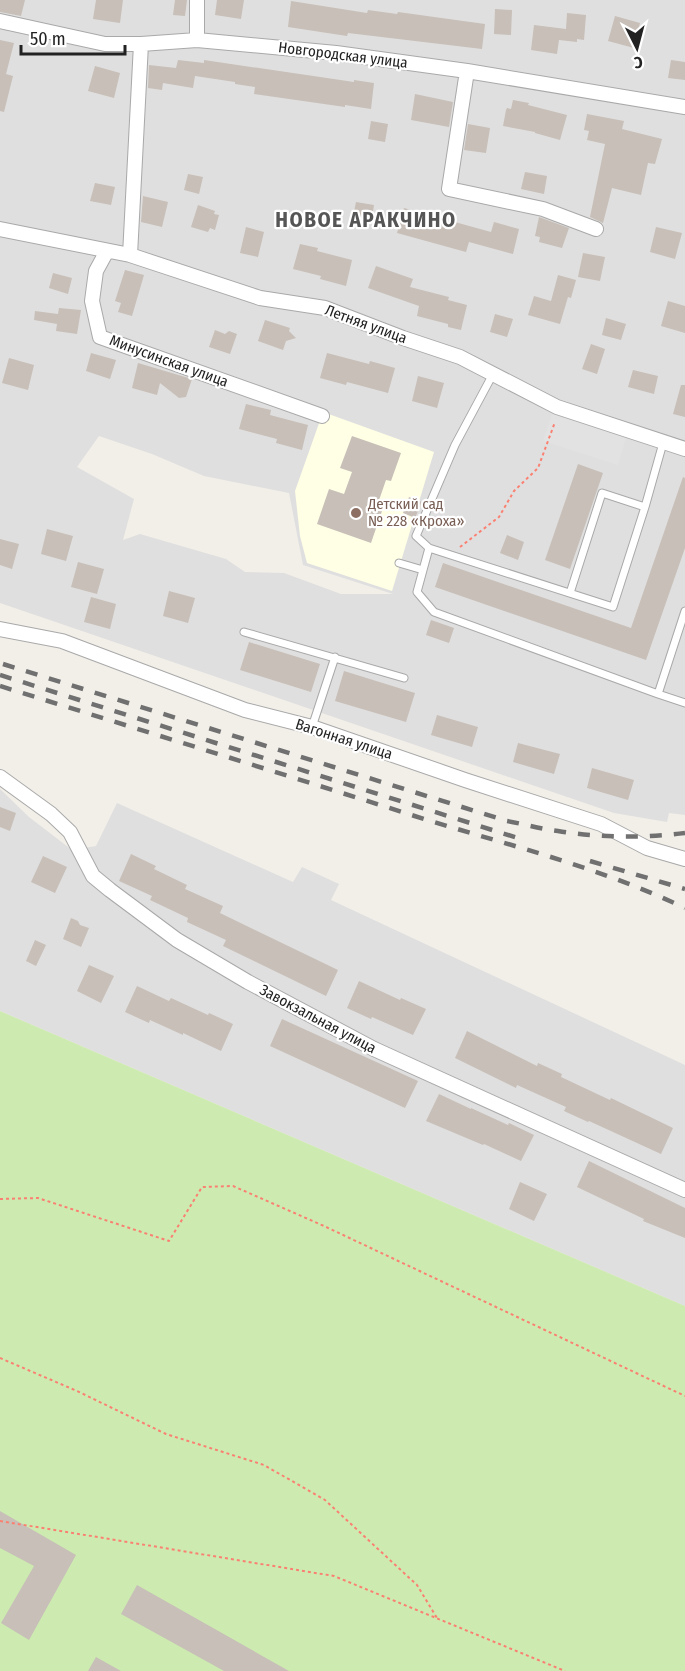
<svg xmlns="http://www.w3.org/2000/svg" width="685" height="1671" font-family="'Fira Sans Condensed',sans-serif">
<rect width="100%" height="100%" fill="#f2efe9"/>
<path fill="#e0dfdf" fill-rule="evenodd" d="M0,0H685V815L669,813L667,822L614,813L0,603ZM99,436L152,454L204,476L289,493L303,565L393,594H341L284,573L245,572L226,559L140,534L123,540L134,499L77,467Z
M0,789L29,817L72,850L96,846L117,803L293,882L302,867L339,884L331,900L685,1065V1306L0,1011Z"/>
<path fill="#ffffe5" d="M323,412L434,452L392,591L307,563L300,536L295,491Z"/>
<path fill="#cdebb0" d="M0,1011L685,1306V1671H0Z"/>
<path fill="#e2e2e2" d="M552,414L626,438L618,465L543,441Z"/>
<path fill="#c7bfb8" d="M0,0H25L21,16L0,12Z
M96,0H123L120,23L93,19Z
M175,0H187L185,16L173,15Z
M217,0H244L241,19L215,15Z
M291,1L367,13L368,10L397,14L398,12L485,24L482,49L348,33L347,36L288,27Z
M495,9L512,10L511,35L494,34Z
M567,13L586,15L584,40L577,39V42L559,40L557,54L531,50L534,25L566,29Z
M615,16L640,23L634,48L608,41Z
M0,40L14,43L6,74L13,76L4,112L0,111Z
M178,60L204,63V60L354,82V80L374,83L371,109L345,105V107L254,94L255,87L235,84V82L195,76L193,88L163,83L162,90L148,88L149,65L176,68Z
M671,60L685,62V80L668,78Z
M95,66L120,73L114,98L88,91Z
M415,94L453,102L449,127L411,120Z
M513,100L529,103L528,105L567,115L560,140L535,133V132L503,126L506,110L507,108L511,109Z
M587,114L624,121L622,129L662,139L655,164L648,163L641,195L612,188L603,223L590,217L605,144L587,140L589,131L584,130Z
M371,121L388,124L385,142L368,139Z
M468,124L490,128L486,153L464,150Z
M525,172L547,176L544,194L521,189Z
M188,174L203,177L199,194L184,190Z
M95,183L115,187L111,205L90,201Z
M143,196L168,202L162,227L141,222Z
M356,202L374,205L371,224L352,221Z
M198,205L215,211L214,214L219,215L215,230L210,228L208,232L191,227Z
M404,208L491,232L494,222L519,229L513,254L469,242L466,252L397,233Z
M539,217L569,228L562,248L539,242L540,237L535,236Z
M246,227L264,232L258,257L240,253Z
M656,227L682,233L675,259L650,252Z
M300,244L318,248L317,251L352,260L346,286L320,279L321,276L293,269Z
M583,253L605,257L600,281L578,277Z
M376,266L413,279L410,287L449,297L448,300L467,305L461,330L448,327V324L417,316L419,306L368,288Z
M125,270L144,275L132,316L118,312L121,303L115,301Z
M53,273L72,278L68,294L49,288Z
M558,275L576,280L571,298L568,297L560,324L528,315L534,296L551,301Z
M668,301L685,306V333L661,326Z
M59,308L81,310L77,334L56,331L57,324L34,320L35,311L58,314Z
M495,314L513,319L507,337L490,332Z
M606,318L626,324L621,340L602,335Z
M265,320L290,328L289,331L296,338L286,341L283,350L258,341Z
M215,330L225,334L229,331L237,334L230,354L209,347Z
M591,344L605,349L597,374L582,369Z
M91,353L116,360L110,379L86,371Z
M327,353L369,364L370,361L395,368L388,393L347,382L346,385L320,378Z
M9,358L34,365L28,390L2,383Z
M138,363L192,379L186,397L179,398L160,383L157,395L132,388Z
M633,370L658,376L654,394L628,387Z
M418,376L444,383L437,408L412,401Z
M681,385H685V417L673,414Z
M246,404L271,410L270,415L308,425L302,450L276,443L277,439L239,429Z
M352,436L401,453L391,481L386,480L377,506L383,508L371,543L317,524L329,489L344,494L352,472L340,468Z
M578,464L603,473L570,569L545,560Z
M683,477L685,478V548L646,660L435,587L443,563L631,628Z
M409,497L422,502L415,518L403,513Z
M47,529L73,536L66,561L41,554Z
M507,535L524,542L518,560L500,553Z
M0,539L19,544L12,569L0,565Z
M78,562L104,569L97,594L71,587Z
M169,591L195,598L188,623L163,616Z
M91,597L116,604L110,629L84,622Z
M431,620L454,628L449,643L426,635Z
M249,642L320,664L311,692L240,670Z
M344,671L415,693L406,722L335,701Z
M437,715L478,727L472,747L431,735Z
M518,743L560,754L554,774L513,762Z
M592,768L634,780L628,800L587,788Z
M0,807L16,813L10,831L0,827Z
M131,854L156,866L154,869L187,885L185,889L223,906L220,913L338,970L326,996L223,946L226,940L187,922L188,918L150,900L152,896L119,881Z
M43,856L67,867L55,893L31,882Z
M71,918L78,921L80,925L89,928L81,947L63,939Z
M35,940L46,945L36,966L26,961Z
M89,965L114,976L101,1003L77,991Z
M359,981L400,1000L401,998L426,1009L413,1035L372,1017L371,1019L347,1008Z
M137,986L169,1001L171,998L208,1015L209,1013L233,1024L221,1051L183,1033V1035L150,1020L149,1023L125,1012Z
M282,1019L418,1081L405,1108L270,1046Z
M467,1031L537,1066L538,1063L562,1074L561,1077L610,1100L611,1098L673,1128L661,1154L589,1121L588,1122L564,1111L566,1107L517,1085L516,1088L455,1058Z
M439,1094L471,1109V1108L508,1125L509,1123L534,1135L521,1161L484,1144L483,1145L426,1121Z
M589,1161L685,1208V1238L643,1221L644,1219L577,1187Z
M520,1182L547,1194L534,1221L509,1209Z
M0,1511L76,1555L29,1640L1,1623L34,1566L0,1548Z
M137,1585L289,1671H224L121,1614Z
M96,1657L121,1671H88Z"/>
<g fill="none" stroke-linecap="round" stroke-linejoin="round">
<g stroke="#a9a9a9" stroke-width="9">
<path id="service" d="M663,443L645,507L613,607L429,548L417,592L434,612L658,694L685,703
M429,548L416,536L455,445L493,374
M399,563L423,570
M570,593L602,493L645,507
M244,632L404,678
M658,694L685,611
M312,727L335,657"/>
</g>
<g stroke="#a9a9a9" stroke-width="16">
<path id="minor" d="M0,21L105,44H141L197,40L336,53L467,71L685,107
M197,40V0
M467,71L449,189L543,209L596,229
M0,229L130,255L260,298L325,308L403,338L460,357L557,407L685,449
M107,251L96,271L92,301L100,337L322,416
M130,255L141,44
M0,629L62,641L245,710L312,727L465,780L601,824L647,848L685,859
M0,777L51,814L70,832L93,876L110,890L177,940L248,982L374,1049L685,1190"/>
</g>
<path stroke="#fa8072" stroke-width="2" stroke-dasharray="3 3" stroke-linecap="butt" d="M460,547L499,517L514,491L538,468L555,422
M0,1199L38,1198L169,1241L202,1187L233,1186L324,1226L685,1396
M0,1358L77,1391L166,1434L264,1465L325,1500L417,1585L437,1618
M0,1521L334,1576L565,1671"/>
<use href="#service" stroke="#fff" stroke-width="7"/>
<use href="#minor" stroke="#fff" stroke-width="14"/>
<path stroke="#707070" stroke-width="4.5" stroke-dasharray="12 12" stroke-linecap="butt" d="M3,664L507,821C524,824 541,829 558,831C600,838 643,838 685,833
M0,675L524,840
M0,686C141,730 283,774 424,819C512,846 601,868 685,908
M590,861L685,889"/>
</g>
<circle fill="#8d6e63" stroke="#fff" stroke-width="2" cx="356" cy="513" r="6"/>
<g text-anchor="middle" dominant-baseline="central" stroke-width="4.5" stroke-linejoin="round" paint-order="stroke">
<g font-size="15" fill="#222" stroke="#fff">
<text transform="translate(343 55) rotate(7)">Новгородская улица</text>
<text transform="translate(366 324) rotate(20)">Летняя улица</text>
<text transform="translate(169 361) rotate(20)">Минусинская улица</text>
<text transform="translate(344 739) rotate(18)">Вагонная улица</text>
<text transform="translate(318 1019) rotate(28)">Завокзальная улица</text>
</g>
<g font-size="15" fill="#785e54" stroke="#fff" text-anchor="start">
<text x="368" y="504">Детский сад<tspan x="368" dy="17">№ 228 «Кроха»</tspan></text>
</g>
<g font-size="21" font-weight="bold" letter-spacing="1.5" fill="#555" stroke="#fff">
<text x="366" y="220">НОВОЕ АРАКЧИНО</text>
</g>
</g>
<g transform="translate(637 48) rotate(174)" stroke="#ffffff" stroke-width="4.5" paint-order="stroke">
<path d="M0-4.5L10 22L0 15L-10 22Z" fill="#222222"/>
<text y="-9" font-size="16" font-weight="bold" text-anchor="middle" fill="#222222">С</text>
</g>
<path d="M21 45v9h104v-9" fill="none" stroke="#222222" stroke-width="3"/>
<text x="30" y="45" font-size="18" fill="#222222" stroke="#ffffff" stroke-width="4.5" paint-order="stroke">50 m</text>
</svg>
